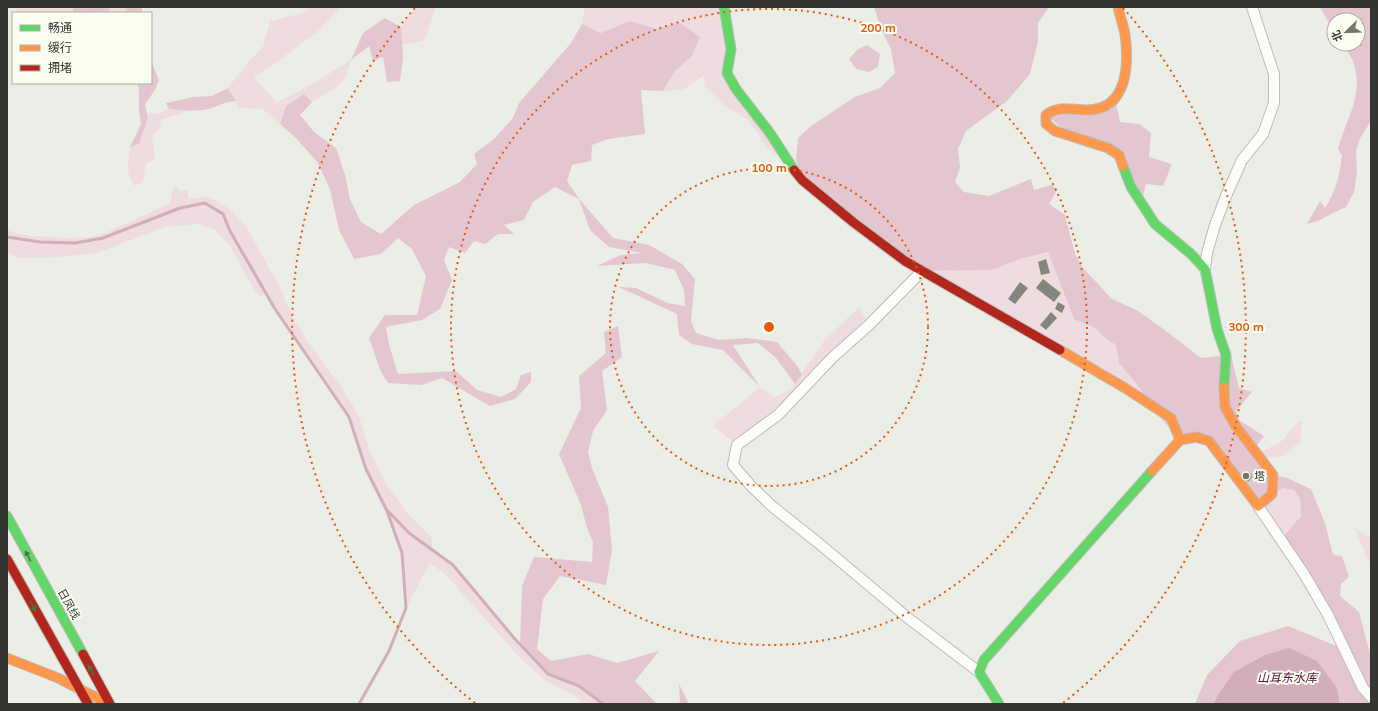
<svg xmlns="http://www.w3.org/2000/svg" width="1378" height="711" font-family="Mulish,'Noto Sans SC',sans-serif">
<rect width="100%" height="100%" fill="#ebede7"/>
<path fill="#efdce1" d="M17,7H74L72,13H18L16,11Z
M109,7H127L125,13H109Z
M310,7H341L316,33L270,67L254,77L277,102L304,89L351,60L345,79L334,89L312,102L304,94L286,106L280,124L263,109L239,108L228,88L248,62L263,47L270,21L303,13Z
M417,7H435V10L425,40L402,45L401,27Z
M585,7H724L727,73L788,162L768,149L749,121L723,104L705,86L704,75L684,89L663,91L675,71L692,56L700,37L679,22L658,29L630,21L601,33L582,24Z
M169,109L189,111L160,120L161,127L152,137L155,159L146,164L143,182L135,186L129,177L128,163L130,147L139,144L148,119L147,113L156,114Z
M174,185L181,191L187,190L189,199L204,197L218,201L229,209L247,228L279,286L294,320L312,348L340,385L359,416L370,453L387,485L408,514L432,538V550L453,565L514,638L548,674L579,686L603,704H586L574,695L547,682L520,658L446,575L430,563L406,608L402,553L386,510L366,469L349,417L266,293L260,296L253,288L230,246L215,230L198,224L165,227L102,251L90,254L57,257L20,258L7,253V230L16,233L31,236L70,238L90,237L108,232L170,203Z
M1048,252L1074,319L1095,328L1104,337L1117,345L1119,363L1139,387L1150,405L922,271H948L1020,259Z
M859,307L869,325L803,390L737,445L713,426L760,387L775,397L790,390L824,341Z
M1302,420L1301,441L1284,456L1260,458L1257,454L1282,441L1295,425Z
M1283,488L1294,490L1300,499L1301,516L1281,539L1263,512L1272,494Z
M1355,527L1369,537L1371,535V565L1360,542Z"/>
<path fill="#e3c6d0" d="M74,7H85L87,9L88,7H109V13H72Z
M127,7H142V13H125Z
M874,7H1049L1038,23V42L1030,74L1007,101L966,131L958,149L960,168L955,182L964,192L989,196L1031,179L1034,190L1051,185L1057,190L1049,204L1065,215L1075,254L1082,267L1112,299L1138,311L1162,328L1201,358L1231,355L1239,388L1252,392L1236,411L1239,420L1264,436L1254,449L1273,475L1287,478L1311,489L1325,523L1333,555L1342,556L1349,577L1341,584L1340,596L1359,612L1371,657V704H1340L1337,688L1218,695L1213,704H1195L1207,675L1240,641L1288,626L1344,649L1281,539L1301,516L1300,499L1294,490L1283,488L1272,494L1258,506L1209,441L1180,440L1150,405L1139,387L1119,363L1116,345L1104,337L1095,328L1074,319L1048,252L1020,259L992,270L922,271L802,180L796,159L798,138L811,126L855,97L880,88L895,73L891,49L881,29Z
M1320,7H1371V121L1360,138L1356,151L1357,171L1354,192L1346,207L1333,213L1318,221L1307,224L1320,201L1325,208C1336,191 1340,175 1342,155L1338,149C1346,118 1366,93 1352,59C1350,54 1345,49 1342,44H1358V20H1334V32Z
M385,18L401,27L403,58L400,81L387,82L383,57L373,61L369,46L351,60L363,33Z
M630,21L658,29L679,22L700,37L692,56L675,71L663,91L641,90L645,134L608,139L592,145L591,161L572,165L567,181L579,199L613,238L649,245L682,264L695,279L691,321L696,333L719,340L748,338L777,342L798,367L802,375L795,384L776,358L758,343L733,345L760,387L723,350L692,344L679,335L677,314L619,287L636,288L668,303L685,306L684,290L675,270L646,263L597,266L621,255L642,253L609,247L590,230L579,199L555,187L533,202L524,220L504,225L514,234H498L485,244L474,241L465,253L449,247L444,260L452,280L440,309L422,320L386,327C388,343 393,358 398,374L456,371L477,390L501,397L516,389L521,375L531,372V382L515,399L490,406L442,378L421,385L388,383L381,372L369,338L385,315H417L426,276L412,249L398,238L381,254L354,259L339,230L330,189L318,163L296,138L280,124L286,106L304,94L312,102L300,115L314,132L336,148L345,175L350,199L361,222L381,234L414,205L460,182L477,164L474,154L494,139L513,118L519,103L571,43L582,24L601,33Z
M867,45L880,54L878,67L869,72L856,69L849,59L857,50Z
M151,61L159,80L155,90L145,104L148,118L139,144L130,147L141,124L139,110V89L137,83H151Z
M228,88L236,101C223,102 219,106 208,109C195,112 182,110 169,109L166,103L193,97L212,96Z
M1115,99L1120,122L1139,124L1151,133L1149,157L1172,164L1163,186L1146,184L1141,204L1119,155L1074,138L1046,115Z
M618,326L622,357L602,371L607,410L593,431L588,452L592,468L608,507L612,550L606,585L560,576L543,599L537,649L551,661L588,654L617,663L659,651L635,681L657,704H603L579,686L548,674L520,645L522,586L534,557L592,562L593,542L587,528L581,505L559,454L581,408L579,376L606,353L604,332Z
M679,684L689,704H680Z"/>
<path fill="#d2adbb" d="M1289,648L1317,661L1337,688L1340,704H1213L1218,695L1234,672L1265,655Z"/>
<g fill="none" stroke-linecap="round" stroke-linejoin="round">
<path stroke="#d2adbb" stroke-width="3" d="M7,237L40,242L75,243L103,238L180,208L205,203L223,214L230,231L275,309L349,417L366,469L386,509L409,533L453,565L514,638L548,674L579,686L603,704
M359,704L389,651L406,608L402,553L387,511"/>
</g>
<path fill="#83877b" d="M1046,259L1050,273L1041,275L1038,262Z
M1043,279L1061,293L1054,302L1036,288Z
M1020,282L1028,288L1015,304L1008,299Z
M1058,302L1065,306L1062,313L1055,309Z
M1051,312L1057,318L1046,330L1040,325Z
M1245,472H1248L1251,474L1252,477L1249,481H1247L1242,474Z"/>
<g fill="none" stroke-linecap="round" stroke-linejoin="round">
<g stroke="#bcbdb9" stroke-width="12">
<path id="street" d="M1205,269L1207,253L1215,225L1226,196L1242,160L1263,134L1274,103V74L1252,7
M922,271L869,325L833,357L778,415L737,445L733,465L751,486L773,507L816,541L908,618L979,672
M1258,506L1304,574L1328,615L1363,688L1371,697"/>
</g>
<g stroke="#bcbdb9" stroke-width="11">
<path id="fast" d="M724,7L731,49L727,73L736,89L770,133L794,170
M1123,166L1131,187L1155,224L1191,254L1205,269L1217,329L1226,355L1224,387
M7,516L83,654
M999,704L979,672L984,660L1152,471"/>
</g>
<g stroke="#bcbdb9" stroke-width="11">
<path id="slow" d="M1118,7C1120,16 1123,25 1125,34C1129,64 1128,110 1087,110C1072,110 1059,105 1046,115V124L1055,131L1108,148L1119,155L1123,166
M1060,350L1125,388L1171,418L1180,440
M1152,471L1180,440L1196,437L1209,441L1258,506L1272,494L1273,475L1235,425L1225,407L1224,387
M7,658L58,678L109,704"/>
</g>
<g stroke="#bcbdb9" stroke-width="11">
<path id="jam" d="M794,170L802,180L853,222L905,261L1060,350
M7,559L88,704
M83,654L110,704"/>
</g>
<use href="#street" stroke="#fcfcfb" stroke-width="10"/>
<use href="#fast" stroke="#63d668" stroke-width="9"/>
<use href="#slow" stroke="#ff974d" stroke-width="9"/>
<use href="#jam" stroke="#b3261e" stroke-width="9"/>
</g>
<defs><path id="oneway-solid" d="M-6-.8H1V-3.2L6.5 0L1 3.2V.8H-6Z"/></defs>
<g fill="#477648">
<use href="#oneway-solid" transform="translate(28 556) rotate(-118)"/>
<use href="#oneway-solid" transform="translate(33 606) rotate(61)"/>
<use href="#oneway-solid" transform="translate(91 670) rotate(-119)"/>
</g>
<g fill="none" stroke="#e8590c" stroke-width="2" stroke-dasharray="2 4">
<circle cx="769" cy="327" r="159"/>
<circle cx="769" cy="327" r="318"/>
<path d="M475 703A477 477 0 0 1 415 8M1123 8A477 477 0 0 1 1063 703"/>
</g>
<circle fill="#757671" stroke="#f9fef1" stroke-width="1.5" cx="1246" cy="476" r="4"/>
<g text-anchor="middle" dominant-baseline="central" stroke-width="4" stroke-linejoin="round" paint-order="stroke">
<g font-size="11" fill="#353632" stroke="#f9fef1" text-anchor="start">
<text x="1254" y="476">塔</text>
</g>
<g font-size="11" fill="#353632" stroke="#f9fef1">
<text transform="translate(69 604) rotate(61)">日凤线</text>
</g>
<g font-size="12" font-style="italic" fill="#581839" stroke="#f9fef1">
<text x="1287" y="677">山耳东水库</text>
</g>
</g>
<circle cx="769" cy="327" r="6" fill="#e8590c" stroke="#f9fef1" stroke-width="2"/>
<g font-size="12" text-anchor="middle" font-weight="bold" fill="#e8590c" stroke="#f9fef1" stroke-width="4" stroke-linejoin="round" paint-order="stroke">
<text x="878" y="32">200 m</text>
<text x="769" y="172">100 m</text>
<text x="1246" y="331">300 m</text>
</g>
<rect width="1378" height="711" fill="none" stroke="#353632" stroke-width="16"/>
<rect x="12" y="12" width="140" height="72" fill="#f9fef1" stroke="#abaea5"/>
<rect x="20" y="25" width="20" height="6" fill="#63d668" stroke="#abaea5"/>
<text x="48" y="32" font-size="12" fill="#353632">畅通</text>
<rect x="20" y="45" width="20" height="6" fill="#ff974d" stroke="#abaea5"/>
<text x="48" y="52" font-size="12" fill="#353632">缓行</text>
<rect x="20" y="65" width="20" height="6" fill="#b3261e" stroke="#abaea5"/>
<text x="48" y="72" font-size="12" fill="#353632">拥堵</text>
<g transform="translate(1346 32) rotate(247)"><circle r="19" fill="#f9fef1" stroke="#abaea5"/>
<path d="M0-3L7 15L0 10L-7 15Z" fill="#757671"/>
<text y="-6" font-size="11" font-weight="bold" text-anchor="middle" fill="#353632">北</text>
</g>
</svg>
